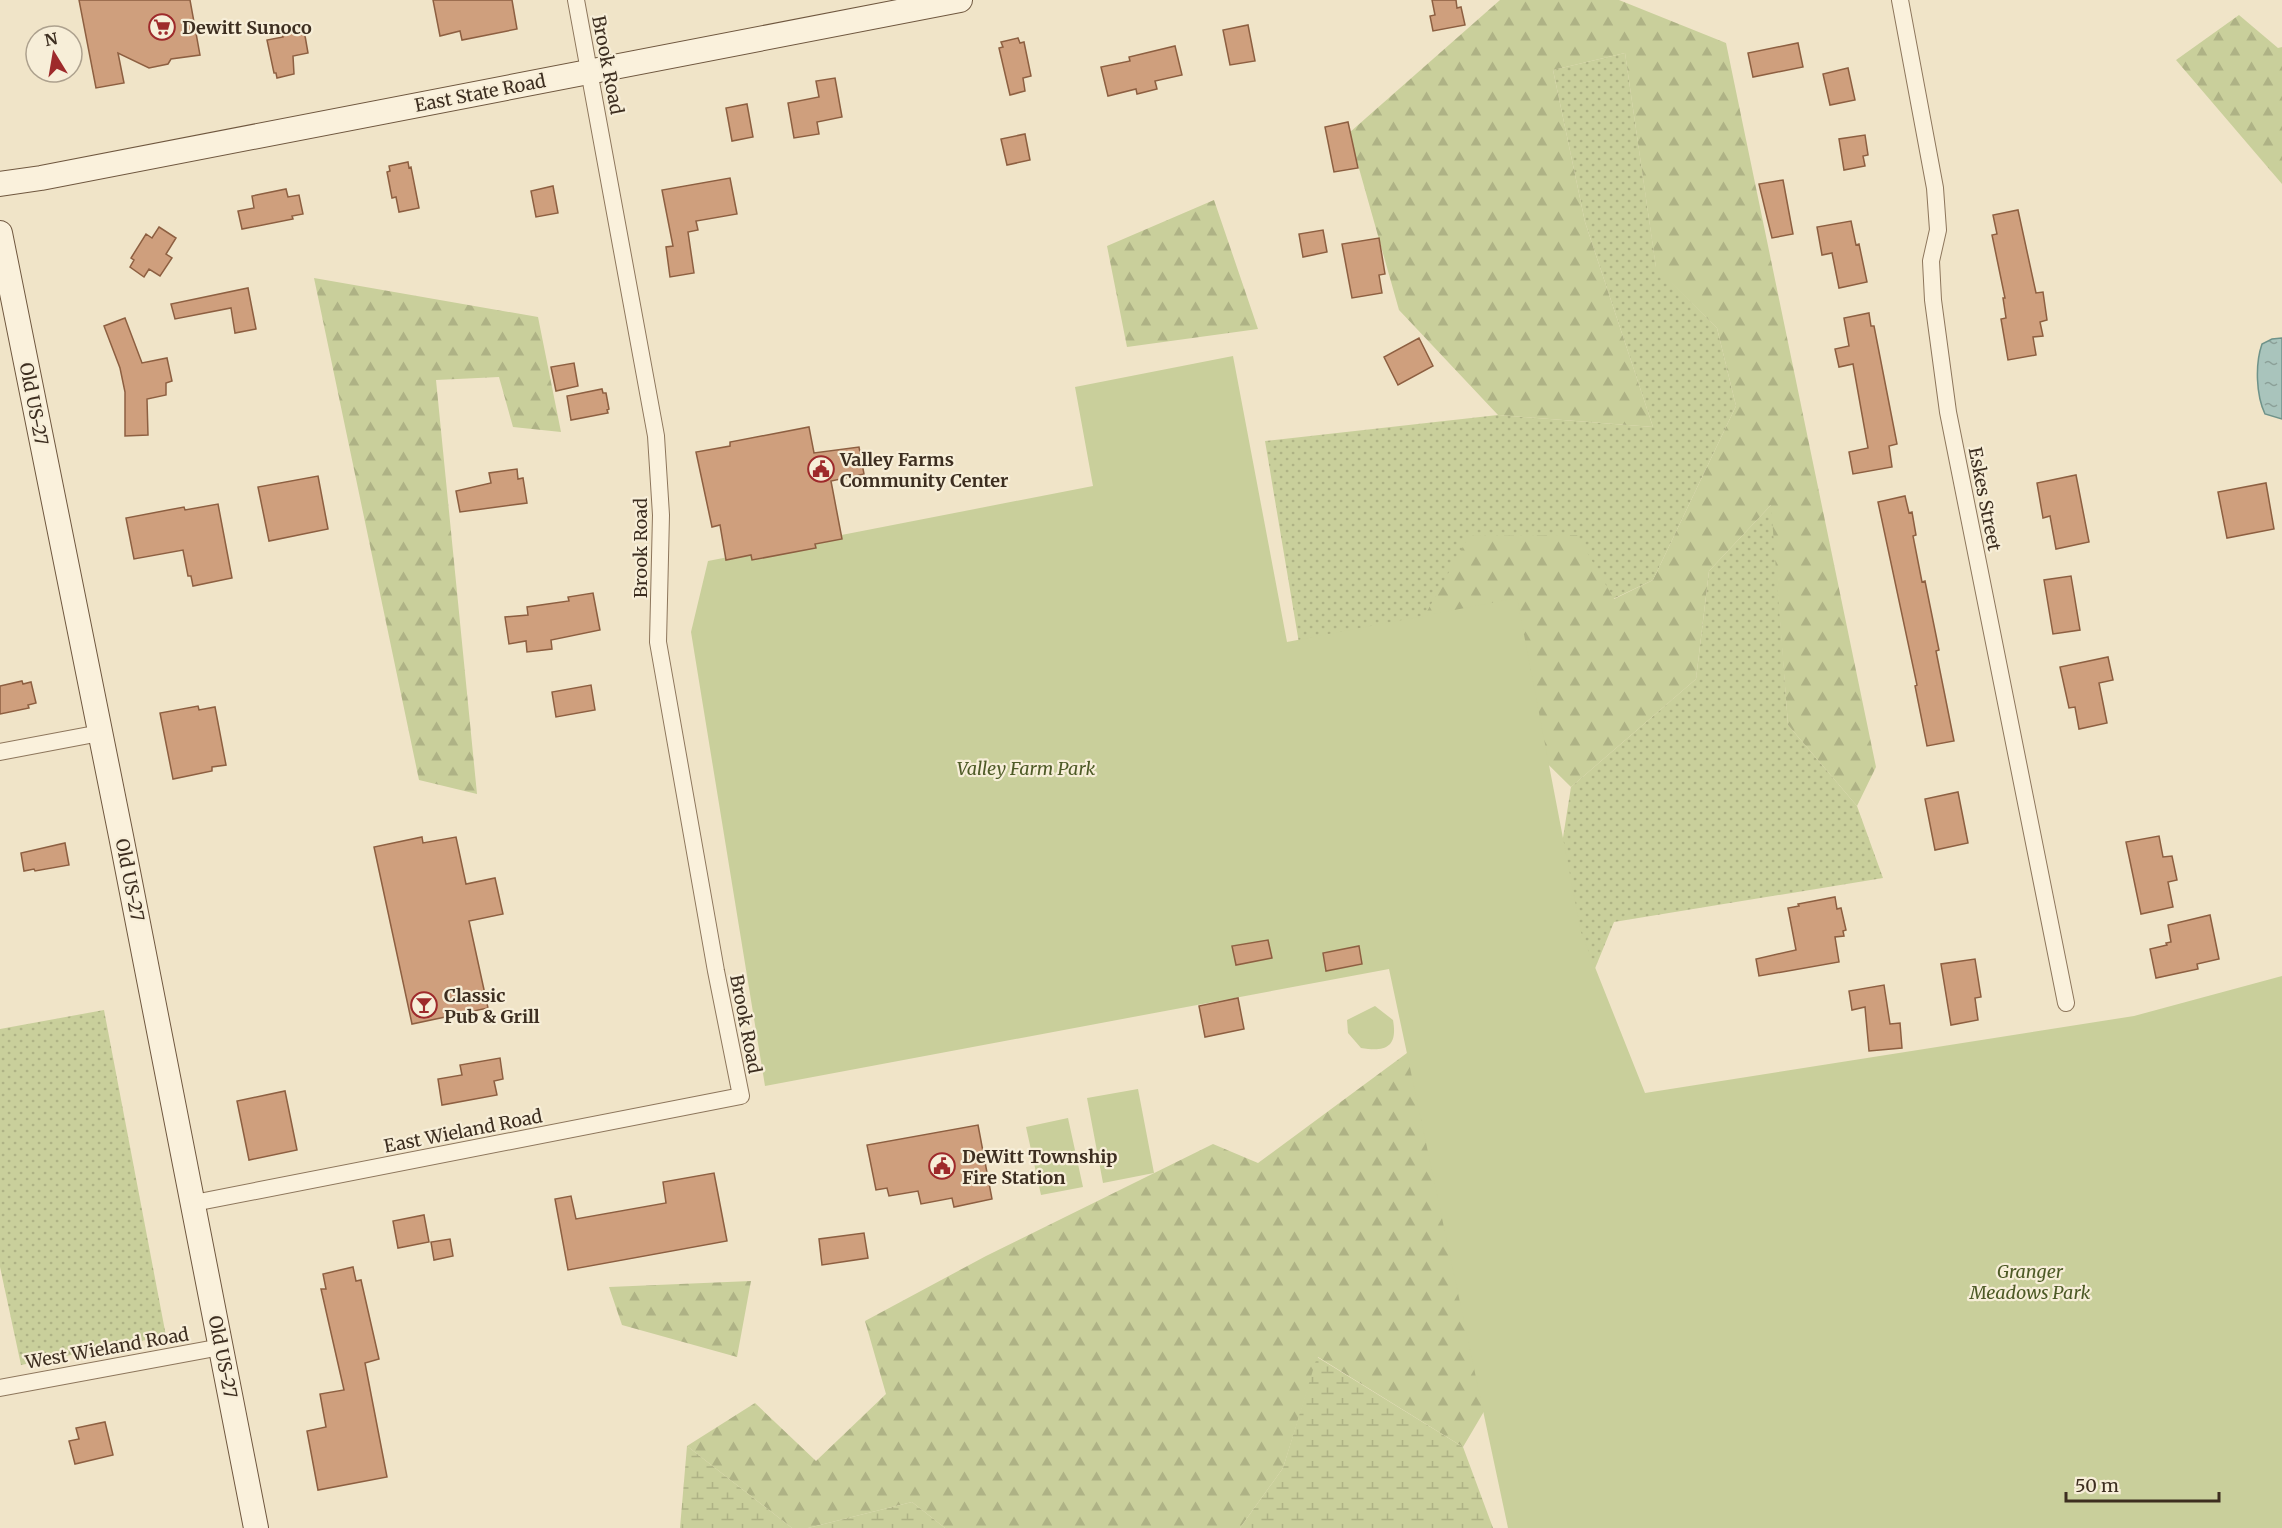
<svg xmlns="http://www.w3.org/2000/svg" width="2282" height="1528" font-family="Merriweather,serif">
<defs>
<pattern id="grass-dots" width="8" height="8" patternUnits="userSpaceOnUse" patternTransform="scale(1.5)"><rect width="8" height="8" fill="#c9cf9b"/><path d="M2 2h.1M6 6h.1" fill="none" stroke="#aeb285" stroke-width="1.8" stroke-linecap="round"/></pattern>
<pattern id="forest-firs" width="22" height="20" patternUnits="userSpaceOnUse" patternTransform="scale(1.5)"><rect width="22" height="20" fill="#c9cf9b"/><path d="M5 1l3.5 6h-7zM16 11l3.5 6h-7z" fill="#aeb285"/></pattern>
<pattern id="wetland-marsh" width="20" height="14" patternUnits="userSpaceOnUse" patternTransform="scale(1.5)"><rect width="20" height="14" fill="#c9cf9b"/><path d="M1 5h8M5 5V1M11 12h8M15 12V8" fill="none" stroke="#aeb285"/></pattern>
<pattern id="water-ripples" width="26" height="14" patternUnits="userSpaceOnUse" patternTransform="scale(1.5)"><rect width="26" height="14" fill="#a9c4bc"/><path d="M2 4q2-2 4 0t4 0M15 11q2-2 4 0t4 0" fill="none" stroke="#8ba098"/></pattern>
</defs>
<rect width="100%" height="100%" fill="#f0e4c8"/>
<path fill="url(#grass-dots)" d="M1625,53L1656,267L1717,328L1736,406L1653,580L1613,599L1415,633L1302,661L1265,441L1498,415L1653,427L1585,222L1553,70Z
M1772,504L1788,725L1857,806L1883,878L1614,922L1587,988L1545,951L1571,787L1696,679L1709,571Z
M104,1010L166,1336L21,1365L0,1267V1029Z"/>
<path fill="url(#forest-firs)" d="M1500,0H1619L1726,43L1876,767L1857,806L1788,725L1771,505L1709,571L1696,679L1571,787L1415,633L1469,536L1577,535L1614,599L1653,580L1736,406L1717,328L1656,268L1625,53L1553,70L1585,222L1653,427L1498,415L1399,310L1349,133Z
M2239,15L2278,48L2282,47V184L2176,60Z
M1214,200L1258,329L1127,347L1107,246Z
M314,278L538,317L561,432L513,427L499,377L436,380L477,794L419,780Z
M1545,951L1499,1386L1463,1447L1318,1357L1283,1468L1240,1528H945L912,1502L808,1528H792L687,1446L755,1403L816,1461L886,1394L865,1321L986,1256L1213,1144L1258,1163Z
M751,1281L737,1357L622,1325L609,1287Z"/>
<path fill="url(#wetland-marsh)" d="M1317,1357L1463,1447L1493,1528H1240L1283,1468Z
M687,1446L792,1528H680Z
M912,1502L945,1528H808Z"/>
<path fill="#c9cf9b" d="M1233,356L1287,642L1517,598L1581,932L1645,1093L2134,1016L2282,976V1528H1508L1389,969L765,1086L691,632L708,561L1093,486L1075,387Z
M1375,1006L1393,1020C1398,1048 1385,1052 1361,1048L1348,1033L1347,1020Z
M1138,1089L1154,1173L1103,1183L1087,1098Z
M1068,1118L1083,1187L1041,1195L1026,1127Z"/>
<path fill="url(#water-ripples)" stroke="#6f938a" stroke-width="1.5" d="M2282,338V419L2265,414C2256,395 2255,364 2262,344L2272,339Z"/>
<path fill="#cf9f7d" stroke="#8d5f41" stroke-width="1.5" d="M79,0H190L200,55L171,59L168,64L149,68L118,53L124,83L96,88Z
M433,0H512L517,29L462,40L460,31L440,36Z
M1432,0H1456L1457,8L1461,7L1465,25L1433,31L1430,16L1435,15Z
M1248,25L1255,61L1230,65L1223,30Z
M304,30L308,53L293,56L294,74L277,78L276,73H274L267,40L283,37L282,34Z
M1018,38L1020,43L1024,42L1031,76L1023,78L1025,91L1010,95L999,48L1003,47L1001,42Z
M1798,43L1803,67L1753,77L1748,53Z
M1175,46L1182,75L1155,81L1157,89L1137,94L1136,89L1108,96L1101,67L1130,61L1129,57Z
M1848,68L1855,100L1830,105L1823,74Z
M835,78L842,117L817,122L819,134L794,138L788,103L819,97L816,81Z
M747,104L753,137L732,141L726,108Z
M1348,122L1358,168L1334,172L1325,127Z
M1025,134L1030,160L1007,165L1001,139Z
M1865,135L1868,155L1863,156L1865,166L1844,170L1839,139Z
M408,162L409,168L411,167L419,208L399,212L396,197L392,198L387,172L390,171L389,166Z
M730,178L737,214L696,221L698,230L688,232L694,273L670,277L666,247L673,246L662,190Z
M1783,180L1793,234L1772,238L1759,184Z
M553,186L558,213L536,217L531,191Z
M286,189L288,197L299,195L303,214L292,216L293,219L242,229L238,211L254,208L252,196Z
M2018,210L2036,293L2043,292L2047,320L2040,322L2043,336L2033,337L2036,355L2008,360L2001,319L2006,318L2003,298H2005L1992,235L1997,234L1993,215Z
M1851,221L1856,245L1859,244L1867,282L1839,288L1832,253L1822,255L1817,227Z
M159,227L176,238L166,254L172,258L160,276L149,269L144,277L130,267L134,260L131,258L146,234L152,238Z
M1323,230L1327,252L1303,257L1299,234Z
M1379,238L1385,274L1379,275L1382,293L1352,298L1342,244Z
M248,288L256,329L235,333L231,308L175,319L171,304Z
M1869,313L1871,326H1874L1897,444L1889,446L1892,467L1853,474L1849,452L1868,448L1853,364L1839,367L1835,349L1849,346L1844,318Z
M125,318L142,363L167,358L172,381L166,383V395L147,399L148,435L125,436V392L120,368L104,326Z
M1419,338L1433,366L1398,385L1384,357Z
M574,363L578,386L556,391L551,367Z
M602,389L603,393H606L609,409L607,410L608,413L571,420L567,396Z
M809,427L814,453L859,447L864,474L831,481L842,539L815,544L816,548L752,560L751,555L726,560L720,525L712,527L696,452L730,446V442Z
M517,469L518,479L523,478L527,503L460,512L456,491L491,483L489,473Z
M2076,475L2089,542L2056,549L2050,516L2043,518L2037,483Z
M318,476L328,529L269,541L258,487Z
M2266,483L2274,529L2227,538L2218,492Z
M1905,496L1909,513L1912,512L1916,535L1913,536L1922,582L1925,581L1939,650L1936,651L1954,741L1927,746L1915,686L1917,685L1878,502Z
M218,504L232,578L193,586L191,576H188L183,550L134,559L126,518L184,507L185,510Z
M2071,576L2080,630L2053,634L2044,580Z
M593,593L600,630L551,640L552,649L527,652L526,641L509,644L505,617L528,615L527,607L569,601L568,597Z
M2108,657L2113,680L2099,683L2107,723L2079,729L2075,707L2069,708L2060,667Z
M22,681L23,684L31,682L36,703L28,705L29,708L0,714V686Z
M591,685L595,710L556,717L552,692Z
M198,706L199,710L215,707L226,765L212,767V771L173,779L160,713Z
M1958,792L1968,843L1935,850L1925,799Z
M2159,836L2163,857L2172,856L2177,880L2168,882L2173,907L2141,914L2126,842Z
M422,837L423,843L456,837L466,884L495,878L503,914L469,921L488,1008L412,1024L374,847Z
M65,843L69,865L35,871L34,869L24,871L21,853Z
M1835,897L1837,909L1841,908L1846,930L1843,931L1844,936L1835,937L1839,962L1759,976L1756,959L1796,950L1788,908L1799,906L1798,904Z
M2210,915L2219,959L2197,964L2198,969L2156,978L2150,949L2167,945L2166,943L2171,942L2168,925Z
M1268,940L1272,958L1236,965L1232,946Z
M1359,946L1362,964L1326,971L1323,953Z
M1975,959L1981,997L1975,998L1978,1020L1951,1025L1941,964Z
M1884,985L1890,1024L1900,1023L1902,1048L1869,1051L1865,1007L1852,1010L1849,991Z
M1238,998L1244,1029L1205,1037L1199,1006Z
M500,1058L503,1079L494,1081L497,1095L442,1105L438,1079L462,1075L460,1065Z
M285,1091L297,1150L249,1160L237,1101Z
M978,1125L992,1199L954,1207L952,1198L921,1204L918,1191L889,1196L887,1188L876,1190L867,1145Z
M714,1173L727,1241L568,1270L555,1199L571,1196L576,1219L666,1203L663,1182Z
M424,1215L429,1242L398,1248L393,1221Z
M864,1233L868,1258L822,1265L819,1239Z
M450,1239L453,1256L434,1260L431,1242Z
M353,1267L356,1281L361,1280L379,1359L365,1363L387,1477L318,1490L307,1431L326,1427L320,1394L344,1390L321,1289H326L323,1274Z
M105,1422L113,1455L75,1464L69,1441L79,1439L76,1428Z"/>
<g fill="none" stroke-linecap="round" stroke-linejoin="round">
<g stroke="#8d765c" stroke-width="18">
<path id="street" d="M1900,0L1935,188L1938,230L1931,261L1933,300L1948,412L2066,1003
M0,752L100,733
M194,1203L741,1096L716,971L658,642L661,515L656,436L576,0
M0,1388L221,1347"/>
</g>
<g stroke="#6f573f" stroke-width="26">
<path id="secondary" d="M0,184L41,178L960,0
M0,233L121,836L256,1528"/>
</g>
<use href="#street" stroke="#faf1dc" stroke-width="16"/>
<use href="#secondary" stroke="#faf1dc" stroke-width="24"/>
</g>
<defs>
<g id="supermarket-ring" transform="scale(1.35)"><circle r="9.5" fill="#f7eed8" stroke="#9e2a2b" stroke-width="1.5"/><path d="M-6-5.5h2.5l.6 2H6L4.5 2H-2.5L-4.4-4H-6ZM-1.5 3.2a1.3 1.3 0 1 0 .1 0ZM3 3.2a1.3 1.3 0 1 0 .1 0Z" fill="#9e2a2b"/></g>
<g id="civic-ring" transform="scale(1.35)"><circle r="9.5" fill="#f7eed8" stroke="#9e2a2b" stroke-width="1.5"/><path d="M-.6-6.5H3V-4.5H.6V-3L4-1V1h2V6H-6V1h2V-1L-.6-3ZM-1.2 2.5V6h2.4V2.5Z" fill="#9e2a2b"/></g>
<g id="bar-ring" transform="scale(1.35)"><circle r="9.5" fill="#f7eed8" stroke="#9e2a2b" stroke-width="1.5"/><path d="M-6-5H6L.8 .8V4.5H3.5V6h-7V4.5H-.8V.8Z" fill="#9e2a2b"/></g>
</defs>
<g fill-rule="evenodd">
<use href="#supermarket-ring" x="162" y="27"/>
<use href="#civic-ring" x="821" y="469"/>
<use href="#bar-ring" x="424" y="1005"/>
<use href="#civic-ring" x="942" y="1166"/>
</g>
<g text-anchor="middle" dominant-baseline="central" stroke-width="4.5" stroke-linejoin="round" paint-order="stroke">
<g font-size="18" font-weight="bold" fill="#3d2e20" stroke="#f7eed8" text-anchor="start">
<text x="182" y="27">Dewitt Sunoco</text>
<text x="840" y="459">Valley Farms<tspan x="840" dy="21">Community Center</tspan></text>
<text x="444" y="995">Classic<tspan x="444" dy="21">Pub &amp; Grill</tspan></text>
<text x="962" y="1156">DeWitt Township<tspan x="962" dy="21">Fire Station</tspan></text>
</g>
<g font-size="18" fill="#3d2e20" stroke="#f7eed8">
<text transform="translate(608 65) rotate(79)">Brook Road</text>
<text transform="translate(480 93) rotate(-11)">East State Road</text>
<text transform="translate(34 404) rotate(79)">Old US-27</text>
<text transform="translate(1985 499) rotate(79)">Eskes Street</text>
<text transform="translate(640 548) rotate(-90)">Brook Road</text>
<text transform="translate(130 880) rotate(79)">Old US-27</text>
<text transform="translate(746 1024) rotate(79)">Brook Road</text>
<text transform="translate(463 1131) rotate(-11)">East Wieland Road</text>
<text transform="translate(107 1348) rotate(-10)">West Wieland Road</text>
<text transform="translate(223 1357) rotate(79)">Old US-27</text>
</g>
<g font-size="18" font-style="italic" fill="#4d5a26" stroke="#f7eed8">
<text x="1026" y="768">Valley Farm Park</text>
<text x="2030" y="1271">Granger<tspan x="2030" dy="21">Meadows Park</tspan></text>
</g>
</g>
<g transform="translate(54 54) rotate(349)"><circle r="28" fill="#f7eed8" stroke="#ada18e" stroke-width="1.5"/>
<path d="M0-4.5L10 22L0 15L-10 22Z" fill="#9e2a2b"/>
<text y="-9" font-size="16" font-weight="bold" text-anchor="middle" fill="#3d2e20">N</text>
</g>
<path d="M2066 1492v9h153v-9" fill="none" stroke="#3d2e20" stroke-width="3"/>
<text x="2075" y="1492" font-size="18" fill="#3d2e20" stroke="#f7eed8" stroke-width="4.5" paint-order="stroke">50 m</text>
</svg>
